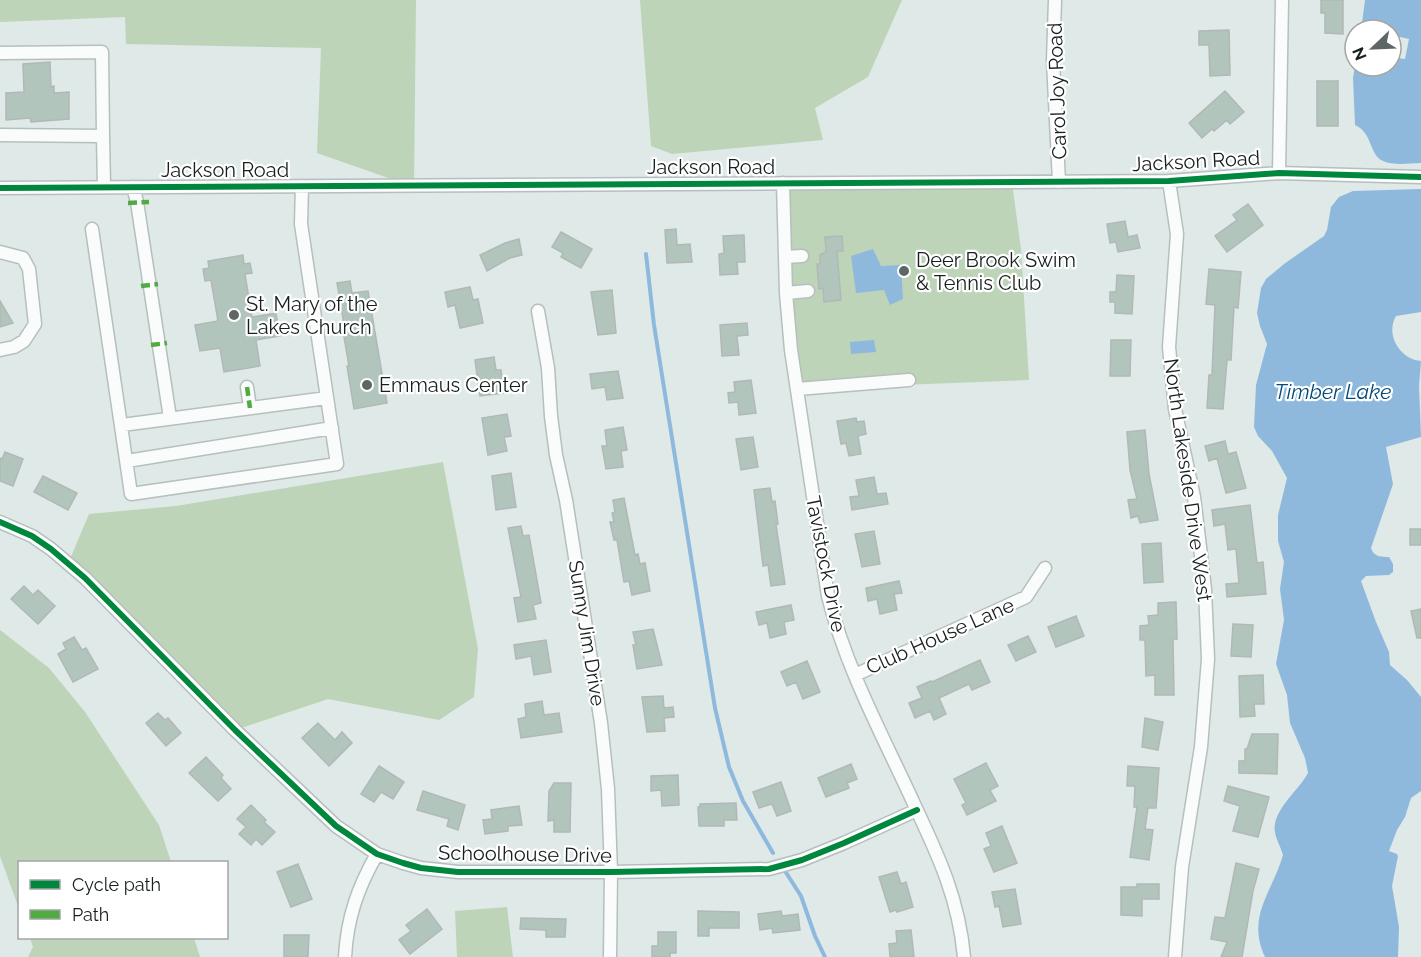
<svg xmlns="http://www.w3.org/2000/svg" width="1421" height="957" font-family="Raleway,sans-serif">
<rect width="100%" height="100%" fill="#dfe9e8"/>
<path fill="#bdd4b8" d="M0,0H416L414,187L317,153L321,48L126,44L125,17L0,22Z
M640,0H902L868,77L815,108L823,140L672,154L651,146Z
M783,183H1012L1021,249L1029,380L797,389Z
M443,462L478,649L474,697L439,720L328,699L235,730L68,564L89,514L176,506Z
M0,630L49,668L85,712L159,825L171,862H20L19,909L0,856Z
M507,907L513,957H457L455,911Z
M30,938H194L200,957H28L33,947Z"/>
<path fill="#8eb9dd" d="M1365,0H1421V163C1409,163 1394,166 1383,161C1369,155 1373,133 1355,125L1353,78L1355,66H1391V57L1405,59L1409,39L1391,35V30C1381,30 1368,33 1362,23Z
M1421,189V312L1396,316C1385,335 1400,359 1421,361L1419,386L1421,437L1386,447L1393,484L1371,548C1374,557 1381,557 1389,557L1393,564V572L1389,575L1366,576L1361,581L1376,622L1389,652L1390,665L1407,680L1421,697V791L1411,798L1405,817L1397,830L1389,851L1397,854L1398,856L1392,886L1399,927L1398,957H1265C1246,916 1272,893 1283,855C1281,847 1276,840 1275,832C1271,811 1300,789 1308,773L1305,758L1290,723L1287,695L1276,664L1284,620L1280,589L1284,562L1278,541V515L1287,478L1272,451L1258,436L1254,427L1256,385L1267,344L1260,326L1257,313L1261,288L1266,279L1284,264L1324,236L1327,230L1331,207L1339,197L1353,191Z
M873,249L881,266L901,265L903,299L890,305L884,290L856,293L851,256Z
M874,340L876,352L851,354L850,342Z"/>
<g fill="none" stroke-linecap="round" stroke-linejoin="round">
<path stroke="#8eb9dd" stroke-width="4" d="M646,254L654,325L715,708L729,767L743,801L773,853
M785,871L801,896L815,936L825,957"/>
</g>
<path fill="#b1c5bd" stroke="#b1b8b6" stroke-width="1.5" d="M1321,0H1343V34L1325,33V13H1321Z
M1229,30L1230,75L1210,76L1209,45H1199V31Z
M50,62L51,87L54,86V93L69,92V119L31,122L30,118L6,120V93L24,92L23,64Z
M1317,81H1338V126H1317Z
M1225,91L1244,112L1230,124L1227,120L1214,131L1212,129L1202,138L1189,123Z
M1248,204L1263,225L1227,252L1215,236L1237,220L1233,215Z
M1125,221L1128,237L1137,235L1140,248L1118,252L1116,242L1110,243L1107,224Z
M676,229L677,245L690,244L692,262L667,263L665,230Z
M561,232L592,249L581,268L561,257L563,253L552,247Z
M744,235L745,262H737L738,274L720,275L719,254L724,253L723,236Z
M842,236L843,251H837L841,300L824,302L823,288L819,289L817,264H820V255L826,252L825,237Z
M519,239L522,255L510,258L487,271L480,255L505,243Z
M243,255L244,264L250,263L252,273L245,274L252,317L276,313L280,336L256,340L260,366L224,372L220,348L200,351L195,325L218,321L211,280L205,281L203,269L209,268L208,261Z
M1209,269L1241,272L1238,308L1234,307L1231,360H1227L1223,409L1207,408L1209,375H1212L1215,305L1206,304Z
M1117,275L1134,276L1132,314L1115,313V302H1110V292H1116Z
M350,281L352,293L368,291L387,403L354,409L347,366H349L343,331L345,330L337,283Z
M470,287L473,300L478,299L483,323L460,328L455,305L448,307L445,292Z
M612,290L616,333L598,335L591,292Z
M0,301L13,323L0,327Z
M747,323L748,335L737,336L739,355L722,356L720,325Z
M1111,340H1131L1130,376H1110Z
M494,357L496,370H501L504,393L480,396L475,360Z
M618,371L623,398L607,400L605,387L592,389L590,374Z
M751,380L756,413L739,415L738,402L729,403L728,393L735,392L734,382Z
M507,414L511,436L504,437L507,451L488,455L482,418Z
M856,418L857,422L864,421L866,434L858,436L861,454L849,456L846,443L841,444L837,421Z
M623,427L627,450L621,451L623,467L606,469L602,446H607L605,430Z
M1145,430L1149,474L1158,520L1140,523L1138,516L1131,518L1128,500L1137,499L1130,470L1127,432Z
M753,437L758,467L741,470L736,439Z
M1225,441L1228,454L1236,452L1246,488L1226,493L1217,458L1209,461L1205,446Z
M5,452L23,459L13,486L0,481V458L2,459Z
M511,473L516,507L496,510L492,476Z
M43,476L77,493L68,510L34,492Z
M874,477L877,494L886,493L888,504L852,510L850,497L859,496L856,480Z
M770,488L772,502L775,501L778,524L776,525L785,584L771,586L768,565L763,566L754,490Z
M624,498L635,555L638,554L640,564L645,563L650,591L632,595L629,581L624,582L617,540H614L610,522H614L612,513L615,512L613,500Z
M1250,505L1257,563L1263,562L1266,594L1227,597L1226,584L1239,583L1236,549L1228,550L1225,524L1214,526L1212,510Z
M521,526L523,536L529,535L541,603L533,605L536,619L518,622L514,598L521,597L508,528Z
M1410,529H1421V545H1410Z
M874,531L880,564L862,567L855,534Z
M1161,543L1163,582L1144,583L1142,544Z
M899,581L902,593L894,594L897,610L880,614L877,599L868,601L866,588Z
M24,586L33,595L38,590L55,606L38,624L11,599Z
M1176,602L1177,639H1173L1174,695H1155V675L1146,676L1145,640H1140V626L1149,625L1148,616L1158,615V603Z
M791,605L794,620L784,622L786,634L770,638L767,623L759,625L756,612Z
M1421,609V638H1417L1411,611Z
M1076,616L1084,636L1056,647L1048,627Z
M1233,624L1253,625L1251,657L1231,656Z
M653,629L662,665L637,669L633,645H636L633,632Z
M1028,636L1036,652L1016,661L1008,645Z
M74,637L82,650L86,648L98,669L73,682L58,654L66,649L63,643Z
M546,640L551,672L534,675L531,656L516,659L514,645Z
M980,660L990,682L972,690L969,684L939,698L946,714L934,720L930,711L915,718L909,703L922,698L917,687L931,681L932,682Z
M807,661L820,692L803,699L796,682L787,686L781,672Z
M1263,675L1264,704H1254L1255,716L1240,717L1239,676Z
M663,696L664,708L673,707L674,717L664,718L665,731L647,732L642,697Z
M542,701L544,715L559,713L562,732L521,738L518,719L526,717L525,704Z
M158,713L165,720L168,718L181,733L166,746L146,723Z
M1145,718L1163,722L1158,750L1142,747Z
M318,723L335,740L342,732L352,743L329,766L302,738Z
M1252,734H1278L1277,774L1239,773V761H1245V749H1247Z
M206,757L223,775L221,778L231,789L218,801L189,773Z
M986,763L998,786L990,790L996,801L967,815L962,805L966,803L954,779Z
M851,764L857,779L847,783L849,788L826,797L818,778Z
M379,766L404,782L393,799L381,792L374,802L361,794Z
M1128,766L1159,768L1156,808H1148L1145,829L1153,830L1149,860L1130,857L1137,807H1134L1135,786H1127Z
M678,775L679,805L662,806L661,790L651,791V776Z
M781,782L791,811L777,816L772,804L759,808L753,792Z
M554,783H571L570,832H554V820L548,821L549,791Z
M1228,786L1269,797L1258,837L1233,831L1240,806L1224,801Z
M423,791L465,805L458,830L447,826L449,819L417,810Z
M736,803L737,820H724V826H699L698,807H700V804Z
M251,805L266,820L264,822L275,832L262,845L256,839L251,845L239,834L246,827L237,819Z
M519,806L522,825L508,826V831L485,834L483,820L492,819L491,810Z
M1002,826L1017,863L994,872L984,849L991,846L986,833Z
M1236,863L1259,869L1253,891L1242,957H1221L1227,942L1211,939L1215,917L1225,918Z
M298,864L312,899L291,907L277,872Z
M897,872L901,884L906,882L913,907L897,912L896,910L890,912L879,877Z
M1137,884H1159V899H1142V916L1121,915V887H1137Z
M1015,889L1021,924L1003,927L999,906L995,907L992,892Z
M427,909L442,929L410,954L399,940L411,931L406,925Z
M698,911L739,912V928H709V936H698Z
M781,911L782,916L798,914L800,930L773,933L772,928L760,930L758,914Z
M521,918L566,919L565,937H546V930L520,929Z
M911,930L914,957H890L889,944L897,943L896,931Z
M658,932H676V953H670V957H652V946H658Z
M284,935H309L308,957H284Z"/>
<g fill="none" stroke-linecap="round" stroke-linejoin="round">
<g stroke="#b7bebe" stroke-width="15">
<path id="minor" d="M1055,0L1053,61L1059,182
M0,53L102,52L103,136
M0,135L103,136L104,187
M1279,173L1282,0
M1169,181L1177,234L1169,347L1175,409L1194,497L1205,589L1208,659L1201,747L1182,867L1175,957
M783,183L786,293L791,350L828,596C846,669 884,738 915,806C939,857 959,900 964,957
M133,187L137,202L170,418
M0,188L1169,181L1279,173L1421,177
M92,229L131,494L337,464L301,224L302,186
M0,252L23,258L29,269L35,324L24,341L14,347L0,350
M785,257L802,256
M786,293L808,291
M538,311L548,368L551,416L556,455L566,500L601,723L608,789L611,872L610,957
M247,387L250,408
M797,389L909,380
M122,425L327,398
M127,461L332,428
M0,522L32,536L51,549L85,578L235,730L336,826L377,854L403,863L421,868L458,872H611L769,869L802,860L844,843L917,810
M855,675L1026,597L1045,568
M345,957C347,918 358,887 377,854"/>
</g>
<use href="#minor" stroke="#fafcfc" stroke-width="12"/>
<path stroke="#52aa43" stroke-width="4.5" stroke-dasharray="9 4.5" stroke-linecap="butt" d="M128,203L149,202
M141,286L158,284
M151,345L167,343
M247,387L250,408"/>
<g stroke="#fff" stroke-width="10">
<path id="cycleway" d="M0,188L1169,181L1279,173L1421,177
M0,522L32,536L51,549L85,578L235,730L336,826L377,854L403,863L421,868L458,872H611L769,869L802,860L844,843L917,810"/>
</g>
<use href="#cycleway" stroke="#00873e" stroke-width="6"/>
</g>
<g fill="#5e6665" stroke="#fff" stroke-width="2">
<circle cx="904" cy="271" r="6"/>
<circle cx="234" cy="315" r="6"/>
<circle cx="367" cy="385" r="6"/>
</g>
<g text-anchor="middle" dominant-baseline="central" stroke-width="4.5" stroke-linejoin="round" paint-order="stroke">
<g font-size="20" fill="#191f1f" stroke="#fff">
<text transform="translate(1057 91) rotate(-92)">Carol Joy Road</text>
<text transform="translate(1196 161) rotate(-3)">Jackson Road</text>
<text x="711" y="167">Jackson Road</text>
<text x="225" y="170">Jackson Road</text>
<text transform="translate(1188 480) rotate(82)">North Lakeside Drive West</text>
<text transform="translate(826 564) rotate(79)">Tavistock Drive</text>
<text transform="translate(587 633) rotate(81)">Sunny Jim Drive</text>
<text transform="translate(940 636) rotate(-24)">Club House Lane</text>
<text transform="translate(525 854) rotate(1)">Schoolhouse Drive</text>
</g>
<g font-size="20" fill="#191f1f" stroke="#fff" text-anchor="start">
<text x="916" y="260">Deer Brook Swim<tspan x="916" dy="23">&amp; Tennis Club</tspan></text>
<text x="246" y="304">St. Mary of the<tspan x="246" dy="23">Lakes Church</tspan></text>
<text x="379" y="385">Emmaus Center</text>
</g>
<g font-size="21" font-style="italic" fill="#044979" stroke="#fff">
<text x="1333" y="391">Timber Lake</text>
</g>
</g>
<rect x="18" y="861" width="210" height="78" fill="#ffffff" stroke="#a3a5a5" stroke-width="1.5"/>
<rect x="30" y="880" width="30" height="9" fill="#00873e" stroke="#a3a5a5" stroke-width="1.5"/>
<text x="72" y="891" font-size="18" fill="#191f1f">Cycle path</text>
<rect x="30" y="910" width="30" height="9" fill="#52aa43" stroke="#a3a5a5" stroke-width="1.5"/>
<text x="72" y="921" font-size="18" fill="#191f1f">Path</text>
<g transform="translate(1373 48) rotate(247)"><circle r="28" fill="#ffffff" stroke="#a3a5a5" stroke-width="1.5"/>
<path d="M0-4.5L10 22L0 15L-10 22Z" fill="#5e6665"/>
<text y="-9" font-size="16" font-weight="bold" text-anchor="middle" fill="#191f1f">N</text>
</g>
</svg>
